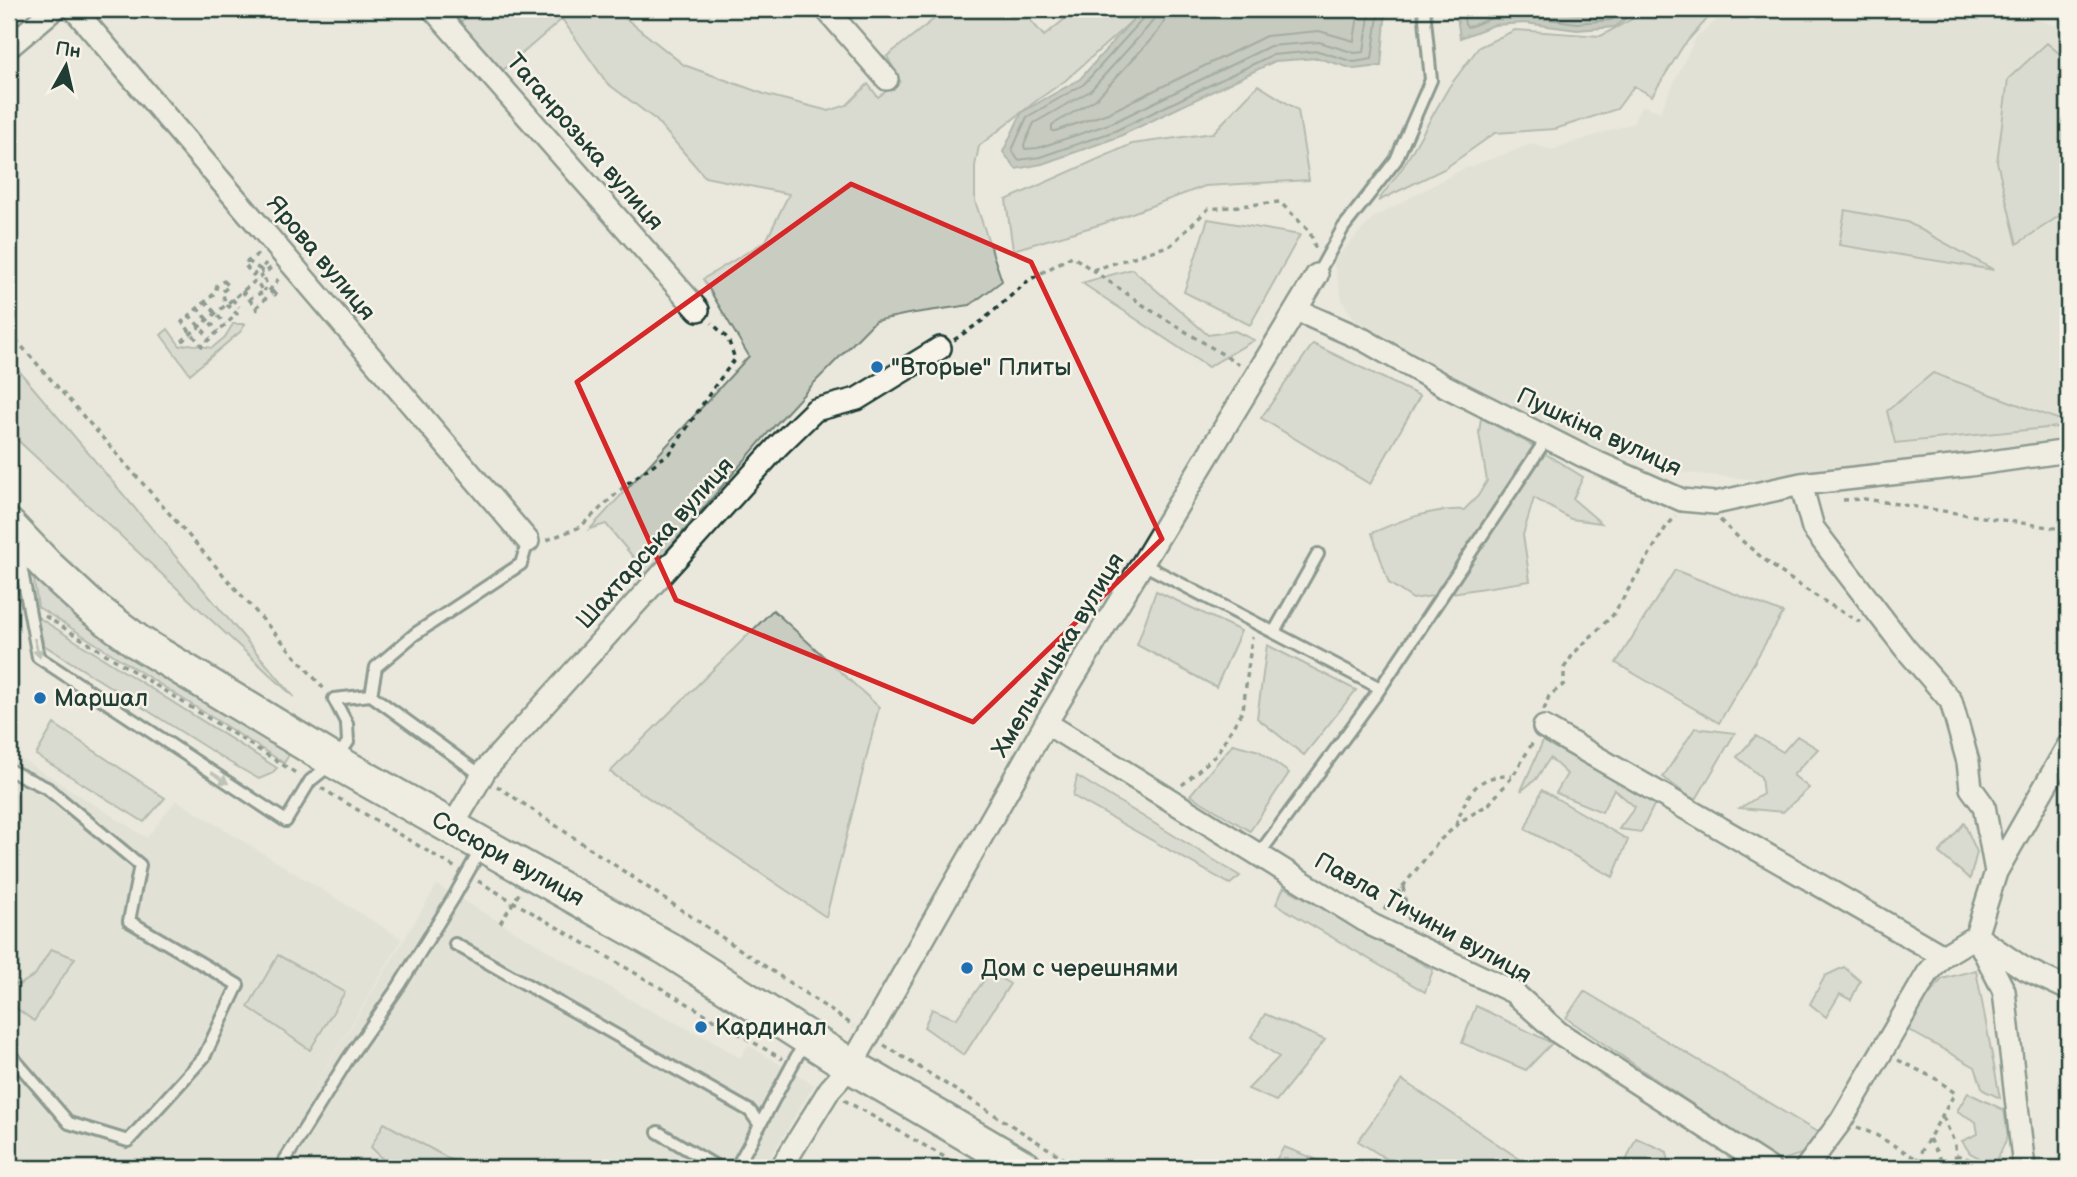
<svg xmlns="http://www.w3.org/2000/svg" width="2077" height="1177" font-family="'Balsamiq Sans',sans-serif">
<rect width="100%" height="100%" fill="#eae8dd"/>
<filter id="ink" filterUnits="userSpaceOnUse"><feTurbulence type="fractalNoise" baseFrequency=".0143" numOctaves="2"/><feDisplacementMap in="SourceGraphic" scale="14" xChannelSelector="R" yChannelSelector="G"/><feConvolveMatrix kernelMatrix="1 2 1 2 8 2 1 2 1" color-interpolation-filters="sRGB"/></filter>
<g filter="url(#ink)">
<path fill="#d9dacf" d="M1731,9H2001L2068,29V437L1914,464L1760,480L1679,472L1581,444L1358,325L1343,302L1333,261L1373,218L1461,170L1532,144L1551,150L1633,123L1642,105L1660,112L1696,37Z
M9,751L147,838L176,800L402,939L312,1092L437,885L641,1006L713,1041L740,1058L748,1045L814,1085L764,1168H9Z"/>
<path fill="#c8ccc1" stroke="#74847a" stroke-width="2" d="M473,9H614L684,65L767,95L829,111L847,105L868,84L878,97L900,81L887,56L947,9H1021L1044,36L1077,9H1132L1136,17L1066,80L1036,101L979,146L975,166V201L1002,281L970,305L908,314L875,321L814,383L767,434L647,574L606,524L590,529L749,356L703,279L766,241L789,194L705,177L656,120L607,83L562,19L502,71L460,23Z
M1650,9H1716L1683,46L1652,96L1634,86L1617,109L1555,129L1495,133L1444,169L1378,201L1403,167L1449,87L1479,47L1515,30L1601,36Z
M2047,43L2068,61V116L2065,121L2068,210L2017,244L1997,162L2008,79Z
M1258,85L1298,110L1309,180L1205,186L1102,224L1013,250L1006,200L1132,144L1213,133Z
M1845,210L1907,222L1994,270L1839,245Z
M1208,219L1300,235L1250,325L1184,292Z
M1132,269L1208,335L1235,331L1254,340L1208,367L1082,283Z
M233,324H245L241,331L190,374L161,335L168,329L180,346L189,344L212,348L225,337Z
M1313,344L1420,396L1370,484L1261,418Z
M9,359L294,697L9,432Z
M1933,373L2068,423V426L1895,443L1887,411Z
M1481,418L1523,440L1583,477L1573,499L1601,523L1571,519L1534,498L1523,535L1530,581L1413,599L1389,583L1372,533C1402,520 1431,508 1464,510L1478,496L1487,481L1479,433Z
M1675,570L1783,613L1719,723L1616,663Z
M33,574L292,750L284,763L38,607Z
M1156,591L1241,631L1216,687L1137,645Z
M773,610L879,707L826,917L610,772Z
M36,616L277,768L271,774L259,779L229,762L44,645Z
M1267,645L1356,690L1304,755L1257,718Z
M54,724L165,798L144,822L36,755Z
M1695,728L1735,733L1695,801L1663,777Z
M1756,736L1783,752L1797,736L1818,749L1793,775L1809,788L1783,812L1740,808L1763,794L1761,777L1737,757Z
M1543,741L1655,803L1641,832L1619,829L1635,807L1614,789L1602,812L1556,793L1567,774L1550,758L1536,779L1521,791Z
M1233,744L1259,751L1289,773L1250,831L1190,795Z
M1077,776L1240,876L1230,884L1073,796Z
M1542,790L1628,840L1613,877L1525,829Z
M1964,823L1977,852L1970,879L1939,853Z
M1284,887L1433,970L1425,992L1276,904Z
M51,949L75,958L34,1021L9,1003V983L19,985L35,975Z
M278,955L345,992L310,1050L248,1007Z
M1844,967L1860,981L1851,1000L1840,994L1826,1017L1810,1004L1825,976Z
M1976,970L2000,1098L1983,1090L1975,1067L1903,1027L1942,979Z
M990,972L1010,984L964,1055L924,1027L932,1009L956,1019Z
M1584,991L1817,1132L1804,1153L1777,1162L1566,1018Z
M1476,1006L1552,1043L1526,1070L1462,1043Z
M1265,1014L1325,1040L1276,1101L1248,1089L1279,1057L1251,1037Z
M1402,1080L1533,1168H1401L1358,1141Z
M1968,1093L2004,1110L2008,1136L1994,1166L1970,1153L1962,1141L1978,1134L1976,1122L1957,1111Z
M384,1123L466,1168H391L371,1147Z
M1636,1138L1667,1152L1670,1168H1623Z
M1284,1147L1338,1168H1271Z"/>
<path fill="#9ca69c" stroke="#6a7c72" stroke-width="2" d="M1142,9H1386L1381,66L1354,69L1318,58L1275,61L1118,137L1042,164L1016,169L1003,152L1022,112L1080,79Z
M1456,9H1638L1615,27L1577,30L1525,23L1494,25L1460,38Z"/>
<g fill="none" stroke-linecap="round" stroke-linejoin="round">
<path stroke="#51675e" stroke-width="2" d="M1147,9L1141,21L1084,84L1027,117L1012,150L1018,160L1040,157L1115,131L1272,55L1318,51L1354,62L1372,59L1379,9
M1156,9L1155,17L1148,27L1090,91L1034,123L1024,145L1025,149L1038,148L1112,123L1270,46L1319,42L1355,53L1364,52L1370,9
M1166,9L1164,22L1157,33L1096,99L1052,125V131H1055L1108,113L1266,36L1319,31L1354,41L1359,9
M1463,9L1465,25L1468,27L1492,18L1525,16L1577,23L1611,20L1626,9
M1536,9L1578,14L1608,11L1612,9"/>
<g stroke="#1f3d34" stroke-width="16">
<path id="lane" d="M1317,275L1343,228L1396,160L1431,80L1424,9
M18,550L38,657L286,821L310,781L335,761L348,742L347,724L334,699L371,695L376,667L415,634L521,564L528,541
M1143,564L1380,688
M1274,632L1318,554
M371,695L481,775
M9,770L47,788L140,865L129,921L238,985L204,1057L128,1141L69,1123L9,1053
M1259,854L1377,693L1547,438
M455,944L750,1111L760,1125L736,1168
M760,1125L805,1041
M658,1132L719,1168
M280,1168L348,1059L399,986L454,897L482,847"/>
</g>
<g stroke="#1f3d34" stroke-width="26">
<path id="street" d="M74,9L528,541
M433,9L698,310
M826,9L887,79
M9,47L54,9
M1296,310L1364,340L1443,385L1587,458L1682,500L1715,503L1801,484L1970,465L2068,451
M1801,484L1813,528L1905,648L1951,701L1968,762L1971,788L1984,806L1996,872
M1046,723L1372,925L1513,992L1559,1033L1769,1168
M1544,727L1943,956
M452,827L486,769L778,446L815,410L857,399L940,348
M1976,936L2004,991L2024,1168
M1979,938L2023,968L2068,989
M781,1168L830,1089L851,1066L1046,723L1317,275
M1806,1168L1841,1121L1928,973L1943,956L1976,936L1996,872L2068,746"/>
</g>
<g stroke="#1f3d34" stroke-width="38">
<path id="primary" d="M9,526L48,567L90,606L138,642L329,758L668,949L851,1066L1025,1168"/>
</g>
<path stroke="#1f3d34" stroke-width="3.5" stroke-dasharray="5 5" stroke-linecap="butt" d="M258,254L244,264L253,275L261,270L267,285L264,291
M248,261L261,270L266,263
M1093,270L1171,245L1208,209L1280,202L1310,232L1316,250
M224,281L229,286L222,292L226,304L237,314L202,346L182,322L215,293L217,285Z
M242,291L249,299L263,292L256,280
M269,291L279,278
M273,292L277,297
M232,299L239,307
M249,299L257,309L256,313
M205,301L225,324
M197,308L218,331
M256,308L274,290
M189,315L210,338
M9,332L325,690
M954,340L982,321L1029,280L1072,256L1149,309L1240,365
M182,341L272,267
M1843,500L1864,499L2068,530
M1720,520C1762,562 1809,594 1860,622
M547,540L580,527L628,483L671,452L714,387L735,359L728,339L712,323
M45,616L299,775
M1544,710L1549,696L1564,684V668L1574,653L1613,615L1666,527L1676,516
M1182,785L1216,755L1243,710L1252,637
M497,786L854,1026
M321,788L456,868
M1456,825C1467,795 1475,774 1512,776
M478,881L782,1059
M1403,887L1409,921
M1384,910L1440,840L1463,820L1489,804L1513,776L1533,742
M500,923L520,892
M884,1045L1079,1168
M1898,1060L1938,1080L1955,1093L1912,1168
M844,1100L964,1168
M1943,1117L1955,1144L1956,1168
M1857,1127L1876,1135L1917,1159
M1929,1139L1940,1158L1942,1168
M1956,1155L1981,1163L1988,1168"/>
<use href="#lane" stroke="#f7f3e8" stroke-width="10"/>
<use href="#street" stroke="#f7f3e8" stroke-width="21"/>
<use href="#primary" stroke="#f7f3e8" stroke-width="33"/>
</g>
<defs><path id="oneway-solid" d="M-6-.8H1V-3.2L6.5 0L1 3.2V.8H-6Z" transform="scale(1.75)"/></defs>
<g fill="#8b988e">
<use href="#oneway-solid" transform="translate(37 648) rotate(74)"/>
<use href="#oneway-solid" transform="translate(220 778) rotate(33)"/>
</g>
</g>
<path d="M0 0H2077V1177H0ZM851,184L1031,262L1162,539L973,722L676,600L577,382Z" fill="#eae8dd" fill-opacity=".55" fill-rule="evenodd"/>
<path fill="none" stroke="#d62828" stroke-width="5" stroke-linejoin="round" d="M851,184L1031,262L1162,539L973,722L676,600L577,382Z"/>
<g fill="#1f6fb2" stroke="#f7f3e8" stroke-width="2.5">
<circle cx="877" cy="367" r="7"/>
<circle cx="40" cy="698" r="7"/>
<circle cx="967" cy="968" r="7"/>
<circle cx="701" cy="1027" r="7"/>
</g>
<g text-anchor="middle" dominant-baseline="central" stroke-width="5" stroke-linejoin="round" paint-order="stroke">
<g font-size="24" fill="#1f3d34" stroke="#f7f3e8">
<text transform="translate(585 142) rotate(49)">Таганрозька вулиця</text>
<text transform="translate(321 258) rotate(50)">Ярова вулиця</text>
<text transform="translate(1599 432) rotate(25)">Пушкіна вулиця</text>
<text transform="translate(655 543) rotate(-48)">Шахтарська вулиця</text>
<text transform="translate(1058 655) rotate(-59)">Хмельницька вулиця</text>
<text transform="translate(508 859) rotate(29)">Сосюри вулиця</text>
<text transform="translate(1423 918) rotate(29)">Павла Тичини вулиця</text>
</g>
<g font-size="24" fill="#1f3d34" stroke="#f7f3e8" text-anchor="start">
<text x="891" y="367">"Вторые" Плиты</text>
<text x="54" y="698">Маршал</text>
<text x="981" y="968">Дом с черешнями</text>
<text x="715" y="1027">Кардинал</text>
</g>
</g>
<rect width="2077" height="1177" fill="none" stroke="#f7f3e8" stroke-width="35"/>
<rect x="18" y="18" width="2042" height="1142" fill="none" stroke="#1f3d34" stroke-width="2.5" filter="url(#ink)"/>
<g transform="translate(66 66) rotate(8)" stroke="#f7f3e8" stroke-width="5" paint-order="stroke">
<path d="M0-5L12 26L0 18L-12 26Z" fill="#1f3d34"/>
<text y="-10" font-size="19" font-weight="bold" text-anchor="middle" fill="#1f3d34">Пн</text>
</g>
</svg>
